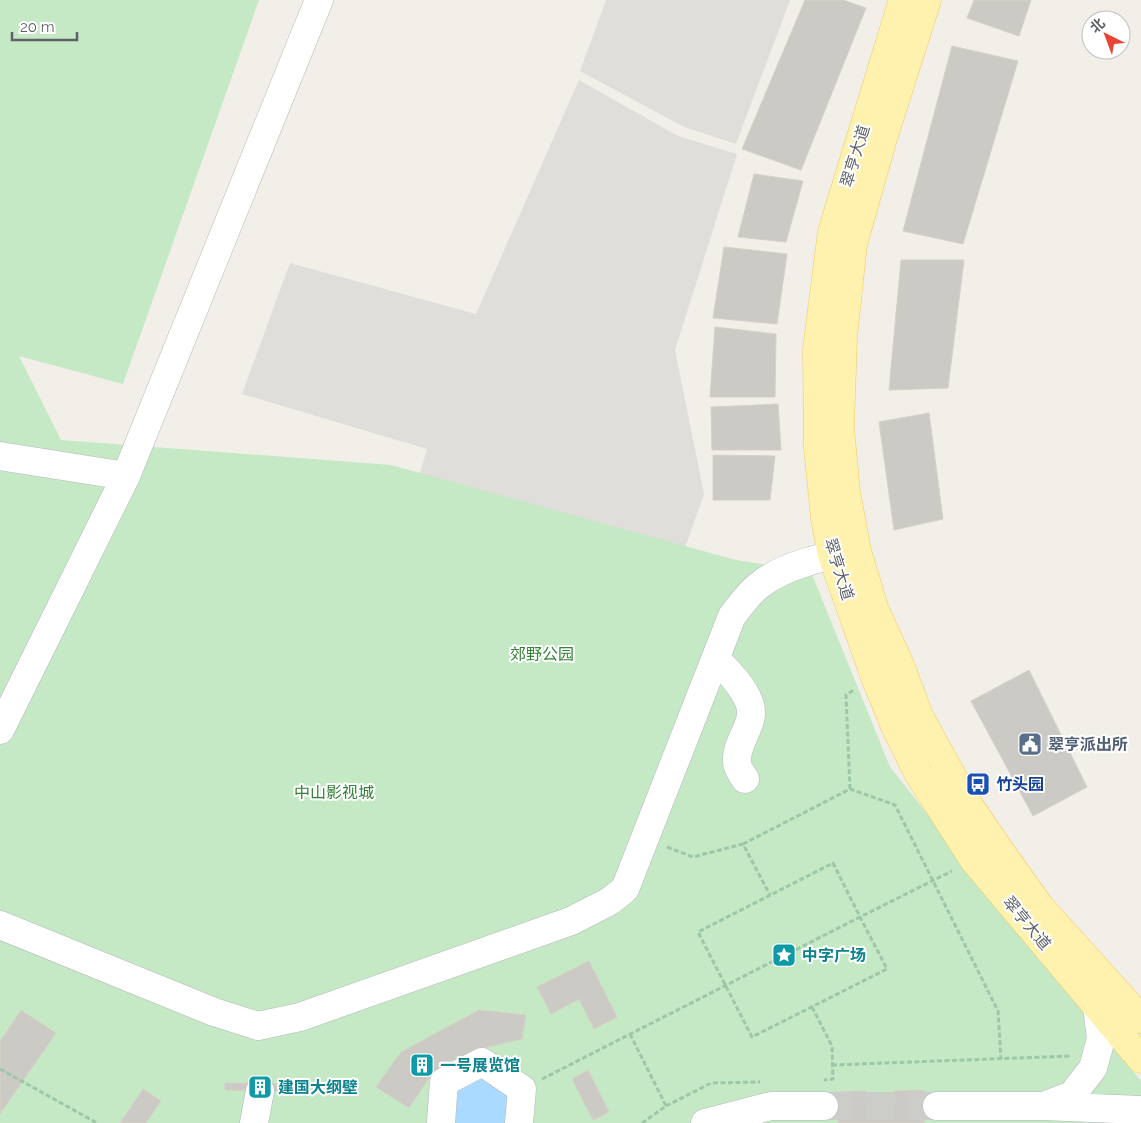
<svg xmlns="http://www.w3.org/2000/svg" width="1141" height="1123" font-family="Raleway,'Noto Sans SC',sans-serif">
<rect width="100%" height="100%" fill="#f1efe8"/>
<path fill="#e0deda" d="M606,0H790L736,144L684,127L580,71Z
M579,80L678,136L737,154L675,350L704,494L685,548L418,479L427,449L242,394L290,263L476,314Z"/>
<path fill="#c5e8c5" d="M0,0H259L123,384L19,356L61,440L391,465L736,560L811,572L890,767L1141,1081V1123H0Z"/>
<path fill="#aadaff" d="M483,1077L509,1092L507,1123H457L455,1122L456,1090Z"/>
<path fill="#cccac5" stroke="#d6d1c6" d="M805,0H843L866,8L801,170L742,149Z
M974,0H1031L1019,36L967,18Z
M952,46L1018,61L963,244L903,231Z
M754,174L803,181L786,242L738,237Z
M724,247L787,254L777,324L713,318Z
M901,260H964L948,388L889,390Z
M715,327L776,334L775,397H710Z
M778,404L781,450H712L711,407Z
M929,413L943,519L894,530L879,422Z
M713,455L775,456L770,500H713Z
M1029,670L1087,787L1033,816L971,701Z
M589,961L617,1017L594,1029L579,999L551,1014L537,987Z
M21,1010L56,1033L0,1114V1041Z
M479,1010L526,1015L522,1039L480,1049L429,1078L409,1108L376,1087L401,1052Z
M588,1070L609,1112L593,1120L572,1079Z
M225,1083L295,1084V1092L225,1090Z
M143,1089L161,1101L146,1123H120Z
M924,1090V1123H838L837,1092L866,1091V1105H894V1091Z"/>
<g fill="none" stroke-linecap="round" stroke-linejoin="round">
<path stroke="#ccccc8" stroke-width="28" stroke-dasharray="28 14" stroke-linecap="butt" d="M824,1106H937"/>
<g stroke="#b5b8bc" stroke-width="29">
<path id="minor" d="M0,456L126,476
M716,659C728,672 742,684 749,702C758,723 735,741 737,762C737,768 742,774 745,779
M0,730L126,476L319,0
M0,925L214,1012L258,1026L300,1017L571,921L610,901L625,889L732,616C741,605 750,591 761,584C787,564 823,557 855,551
M1046,1105L1072,1095L1093,1068L1101,1039L1097,1006
M937,1106H1043L1141,1110
M254,1123L260,1091
M441,1123L444,1082L482,1062L522,1089L519,1123
M705,1123L771,1106H824"/>
</g>
<g stroke="#f2c960" stroke-width="29">
<path id="major" d="M903,0L832,232L817,349L818,447L825,518L832,555L875,677L895,726L918,773L974,860L1141,1059
M927,0L883,138L853,244L843,337L840,428L846,492L857,551L874,608L900,665L919,716L964,798L998,848L1040,907L1141,1019"/>
</g>
<path stroke="#9cc7a9" stroke-width="3" stroke-dasharray="5 2.5" stroke-linecap="butt" d="M850,789L846,695L854,690
M743,844L850,789L895,805L998,1011L1001,1059
M667,847L693,857L743,844L770,895
M812,1007L832,1046L833,1079L824,1080
M630,1034L666,1106L642,1123
M832,1065L1071,1056
M0,1069L97,1123
M542,1079C648,1025 754,971 860,917L833,863L698,932L752,1037L887,969L860,917L952,871
M666,1106L711,1083L760,1082"/>
<use href="#minor" stroke="#fff" stroke-width="28"/>
<use href="#major" stroke="#fff2af" stroke-width="28"/>
</g>
<defs>
<g id="civic-square" transform="scale(1.25)"><rect x="-9" y="-9" width="18" height="18" rx="4" fill="#5c6f8a" stroke="#fff"/><path d="M-.6-6.5H3V-4.5H.6V-3L4-1V1h2V6H-6V1h2V-1L-.6-3ZM-1.2 2.5V6h2.4V2.5Z" fill="#fff"/></g>
<g id="bus-square" transform="scale(1.25)"><rect x="-9" y="-9" width="18" height="18" rx="4" fill="#1a4fb4" stroke="#fff"/><path d="M-5-6H5V4H4V6H2V4H-2V6H-4V4H-5ZM-3.5-4V0h7V-4ZM-3.5 1.2v1.5H-2V1.2ZM2 1.2v1.5H3.5V1.2Z" fill="#fff"/></g>
<g id="sight-square" transform="scale(1.25)"><rect x="-9" y="-9" width="18" height="18" rx="4" fill="#0f9aa8" stroke="#fff"/><path d="M0-6L1.8-2.2L6-1.7L2.9 1.2L3.7 5.4L0 3.3L-3.7 5.4L-2.9 1.2L-6-1.7L-1.8-2.2Z" fill="#fff"/></g>
<g id="building-square" transform="scale(1.25)"><rect x="-9" y="-9" width="18" height="18" rx="4" fill="#0f9aa8" stroke="#fff"/><path d="M-4-6H4V6H1V3H-1V6H-4ZM-2.5-4.3h1.7v1.8h-1.7ZM.8-4.3h1.7v1.8H.8ZM-2.5-1h1.7V.8h-1.7ZM.8-1h1.7V.8H.8Z" fill="#fff"/></g>
</defs>
<g fill-rule="evenodd">
<use href="#civic-square" x="1030" y="744"/>
<use href="#bus-square" x="978" y="784"/>
<use href="#sight-square" x="784" y="955"/>
<use href="#building-square" x="422" y="1065"/>
<use href="#building-square" x="260" y="1087"/>
</g>
<g text-anchor="middle" dominant-baseline="central" stroke-width="4" stroke-linejoin="round" paint-order="stroke">
<g font-size="16" fill="#5f6368" stroke="#fff">
<text transform="translate(855 156) rotate(-73)">翠亨大道</text>
<text transform="translate(839 569) rotate(73)">翠亨大道</text>
<text transform="translate(1027 923) rotate(50)">翠亨大道</text>
</g>
<g font-size="16" fill="#348238" stroke="#fff">
<text x="542" y="654">郊野公园</text>
<text x="334" y="792">中山影视城</text>
</g>
<g font-size="16" font-weight="bold" fill="#4e5e75" stroke="#fff" text-anchor="start">
<text x="1048" y="744">翠亨派出所</text>
</g>
<g font-size="16" font-weight="bold" fill="#164399" stroke="#fff" text-anchor="start">
<text x="996" y="784">竹头园</text>
</g>
<g font-size="16" font-weight="bold" fill="#0d838f" stroke="#fff" text-anchor="start">
<text x="802" y="955">中字广场</text>
<text x="440" y="1065">一号展览馆</text>
<text x="278" y="1087">建国大纲壁</text>
</g>
</g>
<g transform="translate(1106 35) rotate(318)"><circle r="24" fill="#ffffff" stroke="#bfc1c3"/>
<path d="M0-4L9 19L0 12L-9 19Z" fill="#ea4335"/>
<text y="-8" font-size="14" font-weight="bold" text-anchor="middle" fill="#5f6368">北</text>
</g>
<path d="M12 32v8h65v-8" fill="none" stroke="#5f6368" stroke-width="2.5"/>
<text x="20" y="32" font-size="15" fill="#5f6368" stroke="#ffffff" stroke-width="4" paint-order="stroke">20 m</text>
</svg>
